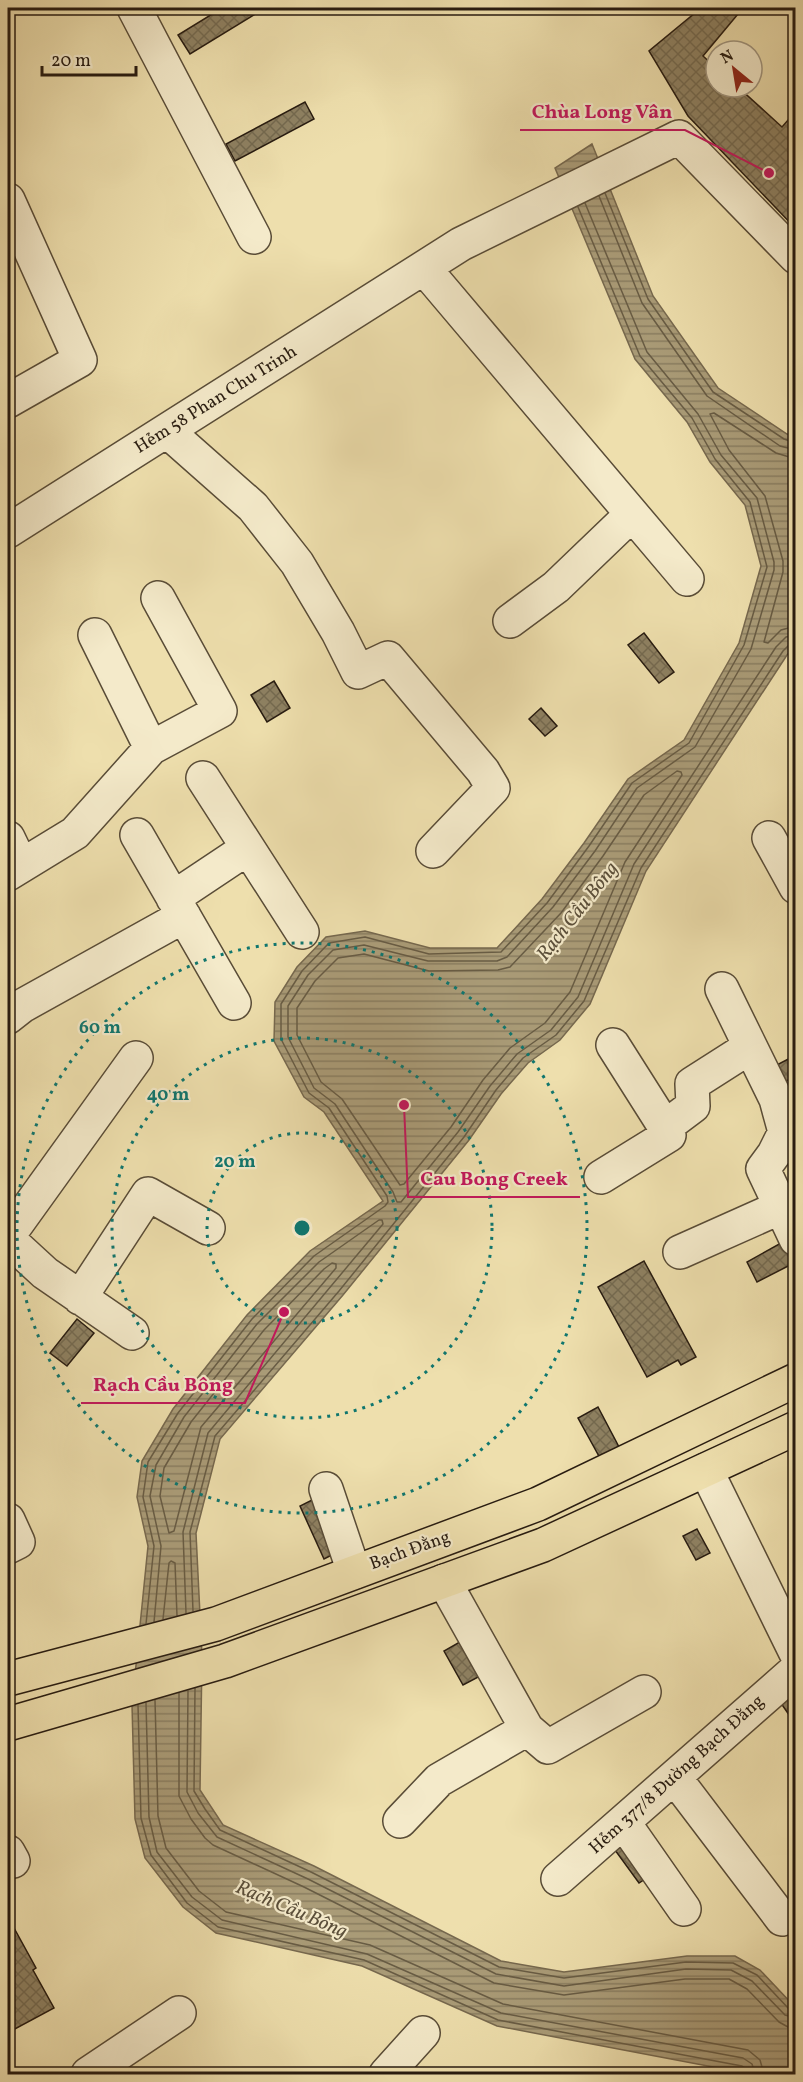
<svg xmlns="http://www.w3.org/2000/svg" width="803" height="2082" font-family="Vollkorn,serif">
<defs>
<pattern id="water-rules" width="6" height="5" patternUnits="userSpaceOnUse" patternTransform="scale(1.5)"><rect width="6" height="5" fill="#aa9c78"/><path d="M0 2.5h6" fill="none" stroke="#8a7e61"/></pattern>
<pattern id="building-cross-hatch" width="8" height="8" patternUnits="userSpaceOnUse" patternTransform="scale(1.5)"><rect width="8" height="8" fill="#8e8162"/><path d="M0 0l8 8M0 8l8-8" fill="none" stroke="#74694f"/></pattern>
</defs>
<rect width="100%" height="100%" fill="#eedfad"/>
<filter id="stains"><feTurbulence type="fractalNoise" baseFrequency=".00333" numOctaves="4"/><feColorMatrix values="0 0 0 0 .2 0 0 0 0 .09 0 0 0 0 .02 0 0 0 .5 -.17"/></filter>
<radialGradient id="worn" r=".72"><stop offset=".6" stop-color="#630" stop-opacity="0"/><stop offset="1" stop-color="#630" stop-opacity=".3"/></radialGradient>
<path fill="url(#water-rules)" stroke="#76684e" stroke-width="1.5" d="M592,144L653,296L718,388L787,434L795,437V646L787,655L646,871L590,1004L560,1040L528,1063L501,1094L469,1140L343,1295L220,1439L196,1533L202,1656L200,1790L223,1825L314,1866L501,1961L564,1972L687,1956H735L760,1970L795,2007V2074H750L497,2026L362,1966L216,1933L183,1907L145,1858L135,1819L132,1705L148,1546L137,1497L142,1461L173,1409L247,1315L310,1251L383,1201L324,1112L304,1097L274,1041L275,1002L297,967L326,937L365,931L430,948H497L542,899L584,843L628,779L684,740L739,643L761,566L745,505L710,462L687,422L635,359L555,168Z"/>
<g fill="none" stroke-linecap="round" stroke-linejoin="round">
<path stroke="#685c44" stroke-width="1.5" d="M605,193L648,299L713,392L784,439L796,443
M599,196L642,303L707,396L780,446L796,450
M585,203L647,352L698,414L721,455L757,498L774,562V570L751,649L695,747L637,788L595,851L553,907L507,957L497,961H428L364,945L333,950L308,975L288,1006V1037L314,1088L335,1104L393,1192L397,1202H401L458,1132L490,1086L517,1054L551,1030L578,997L634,864L776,647L786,637L796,635
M796,459L776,453L714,413L710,414L729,450L765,496L783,561V572L764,642L768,643L781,630L796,626
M677,771L681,772L682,775L625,862L570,992L545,1023L510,1048L483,1080L451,1127L404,1184L400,1185L342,1099L321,1082L297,1035V1008L315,981L338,958L364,954L429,971L498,970L510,967L561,913L603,856L644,795Z
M332,1263L336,1264V1268L201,1427L174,1531L169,1533L160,1496L164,1468L191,1422L264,1330L324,1269Z
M193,1611L190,1532L215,1436L339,1291L464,1137L496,1090L523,1058L556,1035L584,1001L641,868L783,651L790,644L796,643
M163,1619L169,1563L171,1561L175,1563L177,1616
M154,1622L161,1546L150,1496L156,1465L184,1417L257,1324L319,1262L379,1220H382L383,1224L208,1433L183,1532L186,1613
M146,1624L154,1546L143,1497L148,1462L178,1413L252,1319L314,1256L385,1206L388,1202L387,1196L329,1108L309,1093L281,1039V1004L302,971L329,943L365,937L429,954L501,952L547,903L589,846L632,783L689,743L744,645L767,567L750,502L715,459L692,418L640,356L578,207
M195,1688L194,1791L205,1809L220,1830L311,1872L499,1967L564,1978L686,1962L733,1963L757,1975L789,2009L796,2011
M188,1691L187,1792L198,1813L217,1837L308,1879L496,1974L564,1986L686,1969L731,1970L752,1981L785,2015L796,2018
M179,1693V1796L191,1819L205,1838L213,1845L304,1887L494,1983L564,1995L685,1979H729L747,1989L779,2022L788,2027H796
M155,1700L158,1816L166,1848L199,1891L226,1912L370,1945L503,2004L748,2050L760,2060L764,2074
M146,1703L149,1817L157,1852L192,1897L222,1920L367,1954L501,2013L743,2058L752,2064L755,2074
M138,1705L141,1818L151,1855L187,1903L218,1927L364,1960L498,2020L742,2066L746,2069L747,2074"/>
</g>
<path fill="url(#building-cross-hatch)" stroke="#271b10" stroke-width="1.5" fill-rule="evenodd" d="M222,8H265L190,54L178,35Z
M701,8H796V229L688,116L649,51ZM716,51H752V87H716Z
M743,8H796V111L782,127L738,87H752V51H716V68L703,56Z
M305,102L314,119L235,161L226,144Z
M644,633L674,672L659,683L628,645Z
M274,681L290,708L267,722L251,695Z
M541,708L557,726L545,736L529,719Z
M796,1055V1076L777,1086L769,1069Z
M790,1238L796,1248V1262L757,1282L747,1262Z
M644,1261L696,1357L681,1365L678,1360L647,1377L598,1287Z
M77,1319L94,1333L67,1366L50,1353Z
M598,1407L619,1447L600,1458L578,1418Z
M316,1498L340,1551L324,1559L300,1506Z
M697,1529L710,1553L696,1560L683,1536Z
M465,1639L484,1674L463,1685L444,1651Z
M796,1690V1725L776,1696Z
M626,1835L654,1873L639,1883L612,1846Z
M8,1917L36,1968L33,1970L54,2008L13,2030L8,2020Z"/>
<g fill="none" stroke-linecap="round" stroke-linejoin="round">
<g stroke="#594c37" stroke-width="36">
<path id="minor" d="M134,8L254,237
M8,200L80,360L8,401
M424,268L687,579
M167,431L253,507L297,563L338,632L358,672L388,658L483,771L493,788L433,851
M8,531L461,244L679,137L796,257
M510,621L556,587L632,514
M95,635L151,748
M203,778L248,848
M137,835L234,1003
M8,838L21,865
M769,838L796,887
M8,874L75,833L151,748L220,711L158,598
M173,898L248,848L302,932
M722,989L776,1099L785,1132L774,1154L763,1169L796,1239
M8,1017L22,1006L184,916
M613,1045L665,1127
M601,1177L669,1135L665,1127L693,1106L692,1084L750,1047
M8,1236L136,1058
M8,1239L45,1273L132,1333
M680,1252L781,1207
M80,1298L148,1194L208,1228
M706,1470L796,1653
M326,1489L354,1572
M8,1520L18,1542L8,1547
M527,1729L548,1747L644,1692
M675,1778L782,1919
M400,1821L439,1780L527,1729L444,1581
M624,1823L684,1909
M8,1852L13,1861
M558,1879L796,1670
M88,2074L179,2013
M386,2074L423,2033"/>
</g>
<g stroke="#271b10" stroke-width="36">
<path id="major" d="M8,1679L216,1624L538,1504L796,1380
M8,1724L225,1661L543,1545L796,1428"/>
</g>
<use href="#minor" stroke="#f4eaca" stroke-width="33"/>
<use href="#major" stroke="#eedfad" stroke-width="33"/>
</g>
<g fill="none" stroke="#0f766e" stroke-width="3" stroke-dasharray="3 6">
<circle cx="302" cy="1228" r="95"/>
<circle cx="302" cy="1228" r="190"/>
<circle cx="302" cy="1228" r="285"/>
</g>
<g text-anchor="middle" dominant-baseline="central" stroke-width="4.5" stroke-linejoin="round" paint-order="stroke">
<g font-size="18" fill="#271b10" stroke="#f4eaca">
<text transform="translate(216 400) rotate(-32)">Hẻm 58 Phan Chu Trinh</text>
<text transform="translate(410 1551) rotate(-20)">Bạch Đằng</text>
<text transform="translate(677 1775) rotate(-42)">Hẻm 377/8 Đường Bạch Đằng</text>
</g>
<g font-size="20" font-style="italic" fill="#5b4f3a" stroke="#f4eaca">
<text transform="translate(578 912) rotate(-52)">Rạch Cầu Bông</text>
<text transform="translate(291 1910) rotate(23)">Rạch Cầu Bông</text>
</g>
</g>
<circle cx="302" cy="1228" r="9" fill="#0f766e" stroke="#f4eaca" stroke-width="3"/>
<g font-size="18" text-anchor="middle" font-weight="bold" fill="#0f766e" stroke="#f4eaca" stroke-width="4.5" stroke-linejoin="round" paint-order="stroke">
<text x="100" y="1033">60 m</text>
<text x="168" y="1100">40 m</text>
<text x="235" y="1167">20 m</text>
</g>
<path fill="none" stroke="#c2185b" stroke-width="2" d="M769 173L685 130H520M404 1105L408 1197H580M284 1312L245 1403H81"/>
<g fill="#c2185b" stroke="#f4eaca" stroke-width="2">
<circle cx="769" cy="173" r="6"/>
<circle cx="404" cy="1105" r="6"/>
<circle cx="284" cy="1312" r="6"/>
</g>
<g font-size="20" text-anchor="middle" font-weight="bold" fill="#c2185b" stroke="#f4eaca" stroke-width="4.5" stroke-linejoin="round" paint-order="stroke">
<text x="602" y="118">Chùa Long Vân</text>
<text x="494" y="1185">Cau Bong Creek</text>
<text x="163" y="1391">Rạch Cầu Bông</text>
</g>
<rect width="803" height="2082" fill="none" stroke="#eedfad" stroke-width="30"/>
<rect x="9" y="9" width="785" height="2064" fill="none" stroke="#271b10" stroke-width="3"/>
<rect x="15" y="15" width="773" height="2052" fill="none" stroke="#271b10" stroke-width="1.5"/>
<g transform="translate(734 69) rotate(330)"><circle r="28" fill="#f4eaca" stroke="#a29780" stroke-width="1.5"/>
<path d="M0-4.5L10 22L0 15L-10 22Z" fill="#8f2418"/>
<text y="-9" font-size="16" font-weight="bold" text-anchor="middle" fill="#271b10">N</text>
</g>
<path d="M42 66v9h94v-9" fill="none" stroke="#271b10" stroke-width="3"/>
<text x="51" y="66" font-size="18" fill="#271b10" stroke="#f4eaca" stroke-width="4.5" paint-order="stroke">20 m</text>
<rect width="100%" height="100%" filter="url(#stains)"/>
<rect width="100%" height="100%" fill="url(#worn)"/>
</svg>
